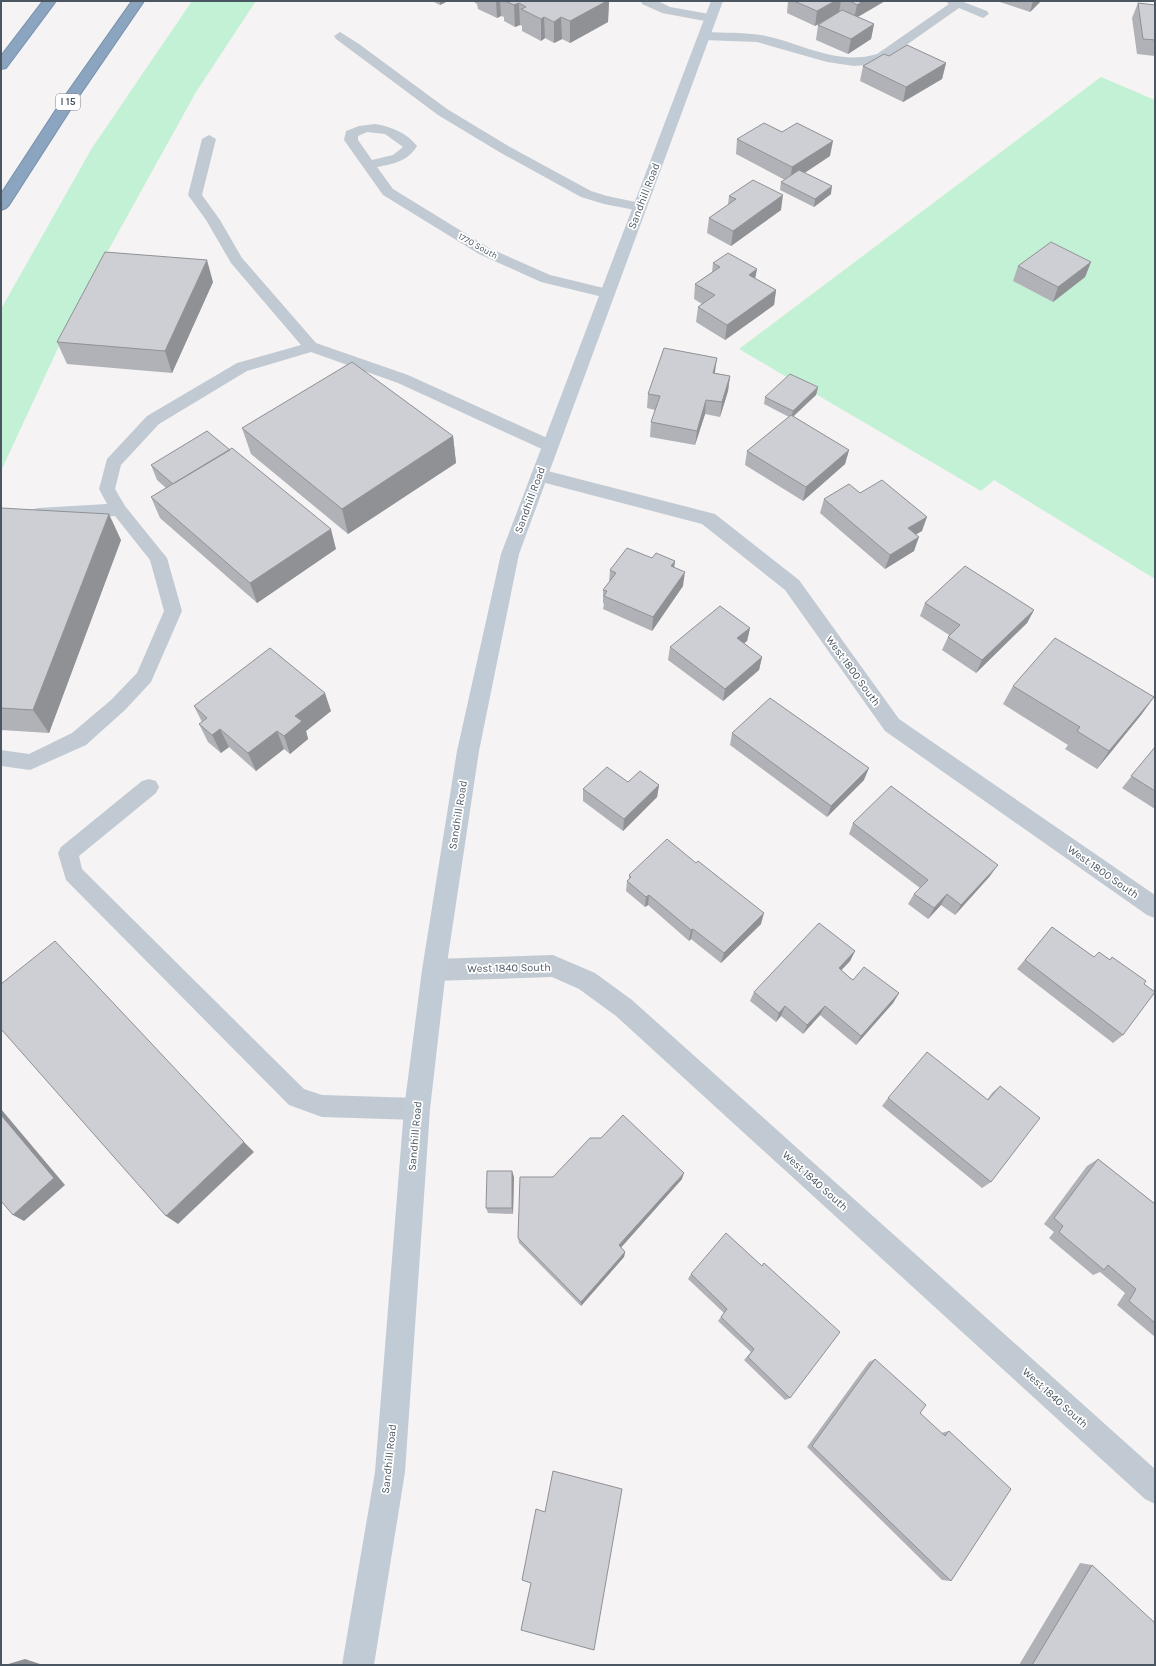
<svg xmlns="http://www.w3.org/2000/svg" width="1156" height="1666" font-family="Karla,sans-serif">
<rect width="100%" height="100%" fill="#f5f3f3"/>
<path fill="#c3f1d5" d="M192,1H256L196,92L78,305L1,471V309L92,148Z
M1101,77L1155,100V579L994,480L981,491L739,349Z"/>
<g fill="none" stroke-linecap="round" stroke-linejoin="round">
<g stroke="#7690ad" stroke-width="2">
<path id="highway" d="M43,1H56L6,68L1,69V56Z
M132,1H144L79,96L9,205L6,208L1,210V194L65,96Z"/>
</g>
<path fill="#c1cad2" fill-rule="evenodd" d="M945,1H961L987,11L989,14L983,18L959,8L885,60L867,65L854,66L827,62L757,42L704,40L698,36L704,32C725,33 746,32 766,36C803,44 838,66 877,54L949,4Z
M340,32L359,44L447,109L510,147L591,191L607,196L645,204L647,207L645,210L640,211L604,204L581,197L501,153L438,115L336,39L334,36Z
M375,124C390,126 407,133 417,146C408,161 394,164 377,167L393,189L489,248L550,275L612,290L614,293L612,296L607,298L541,282L479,254L383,195L344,140L346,131L359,126ZM367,132L385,134L403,147L393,155L372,160L358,140V136Z
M209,135L216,139L202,195L220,220L242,258L316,343L408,375L556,442L558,446L556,450L550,452L544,450L398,383L311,352L247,371L159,424L121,465L115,489L125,506L167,558L182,611L151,682L125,710L86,745L30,770L1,766V750L29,754L72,733L111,700L137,673L164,611L150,560L115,516L38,520L1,530V518L38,508L107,504L99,489L107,459L147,416L237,363L301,345L231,263L206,220L188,195L202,139Z
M149,779L156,781L159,787L156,793L79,856L82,869L304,1089L322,1095L417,1098L425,1101L428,1109L425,1117L417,1120L322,1117L289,1105L66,880L58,853L61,847L142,781Z"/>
<path fill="#c1cad2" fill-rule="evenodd" d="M641,1H658L670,7L715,15L717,18L710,22L662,13L642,4Z
M540,469L715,514L799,580L899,719L1155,895V918L1147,915L885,731L785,590L702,524L534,480L531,475L534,470Z
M553,955L595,973L632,1000L1155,1469V1504L1145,1499L616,1016L579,989L552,977L434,981L426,978L422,970L426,962L434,959Z"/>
<path fill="#c1cbd6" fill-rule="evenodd" d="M711,1H723L519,554L479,751L446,970L430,1109L405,1472L374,1665H342L375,1472L404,1109L422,970L457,751L501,554Z"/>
<use href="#highway" fill="#8ba5c1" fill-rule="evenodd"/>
</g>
<path fill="#b0b2b7" d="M432,1H448L440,5Z
M474,1H609L608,22L570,43L562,39L554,43L545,38L541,41L522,31V26L520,25L515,27L504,21V17L501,16L497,18L478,9L477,4L474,2Z
M788,1H885L858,17L874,24L871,39L848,54L816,40L818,25L834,15L815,26L787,13Z
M997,1H1041L1030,12Z
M1154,1H1155V56L1137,54L1132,18L1138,3L1154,5Z
M889,56L946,63L942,79L903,102L860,81L863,66Z
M737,139L830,156L805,173L831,194L814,207L780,190L781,182L785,180L736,154Z
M729,196L781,210L731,246L707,233L709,218L728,205Z
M1091,262L1085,277L1053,302L1013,281L1018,266Z
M713,263L757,269L755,278L776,290L774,305L725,340L696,322L698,307L702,304L694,299L695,284L712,272Z
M213,282L172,373L67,364L57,342Z
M715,373L730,376L728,391L720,417L705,414L695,445L650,437L651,422L655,410L647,408L648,394Z
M818,387L816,395L793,417L849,450L845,464L803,501L745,465L747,451L789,417L764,404L765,397Z
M242,428L453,436L456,463L348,534L251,454Z
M151,465L336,549L257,603L160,518L151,497L166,488L157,480Z
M824,499L922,531L916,534L914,551L885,569L820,513Z
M1,508L121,540L49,733L1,730Z
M652,558L675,561L674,567L683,586L652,631L603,609L604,604L603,603V590L609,582L610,570Z
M925,603L1034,610L1027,623L976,673L942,650L948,637L949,635L920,616Z
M750,628L747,641L744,643L762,657L759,670L723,701L668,660L670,647Z
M1013,686L1154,697L1141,715L1097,769L1065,749L1068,745L1003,704Z
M194,706L331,711L306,731L308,739L290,754L284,749L256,771L229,747L221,753L208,742L199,724L202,722Z
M732,733L864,780L827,817L730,745Z
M1155,747V809L1122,788Z
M628,782L659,785L657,797L623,831L583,801V789Z
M853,823L990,876L955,915L941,905L928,919L908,904L914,894L920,888L849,834Z
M629,875L761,924L721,963L691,939L689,941L648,905L645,907L626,891L627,881L629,879Z
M1052,927L1094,957L1099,952L1110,960L1112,957L1144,984L1123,1035L1113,1043L1017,969Z
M855,951L850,961L841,970L853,980L899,993L893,1003L856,1045L820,1015L803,1034L781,1016L776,1022L750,1001L754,992Z
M1000,1086L991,1182L982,1188L882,1106L888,1098L987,1100L992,1093Z
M1098,1159L1155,1204V1337L1117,1305L1125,1293L1100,1272L1093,1275L1049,1238L1054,1232L1044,1224L1087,1166Z
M514,1177L513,1214L488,1213L486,1208Z
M682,1179L621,1247L625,1252L624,1257L581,1306L519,1243L518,1238Z
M764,1263L790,1398L785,1400L744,1360L751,1352L718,1321L724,1313L688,1279L691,1274L762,1266Z
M875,1359L920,1413L941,1433L949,1431L951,1581L942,1580L807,1447L869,1362Z
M1080,1563L1092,1565L1155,1665H1019Z"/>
<path fill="#909195" d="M440,1H448L440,5Z
M496,1H500L501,16L497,18Z
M601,1H609L608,22L570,43V21Z
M835,1H841L839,12L815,26L817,11Z
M863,1H885L854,19L857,5Z
M1033,1H1041L1030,12Z
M519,3L520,25L515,27L514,5Z
M544,17L545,38L541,41V19Z
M561,17L562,39L554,43V22Z
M874,24L871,39L848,54L851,39Z
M946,63L942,79L903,102L906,87Z
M833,141L830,156L790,182L792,167Z
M832,186L831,194L814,207L815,199Z
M783,195L781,210L731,246L733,231Z
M207,260L213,282L172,373L165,351Z
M1091,262L1085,277L1053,302L1058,287Z
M757,269L754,284L749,275Z
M776,290L774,305L725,340L727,325Z
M717,358L715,372L711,388L713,373Z
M730,376L728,391L720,417L722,402Z
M818,387L816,395L791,418L793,411Z
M706,400L705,414L695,445L697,431Z
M453,436L456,463L348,534L342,509Z
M849,450L845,464L803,501L806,487Z
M109,514L121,540L49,733L33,710Z
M927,517L922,531L903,542L908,528Z
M331,529L336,549L257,603L250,583Z
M919,537L914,551L885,569L890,555Z
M675,561L673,575L671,566Z
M685,572L683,586L652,631L653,617Z
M1034,610L1027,623L976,673L982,660Z
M750,628L747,641L734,651L737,638Z
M762,657L759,670L723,701L725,689Z
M325,693L331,711L306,731L308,739L290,754L284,736L295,716Z
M1154,697L1141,715L1097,769L1109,751Z
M220,729L229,747L221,753L212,735Z
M277,731L284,749L256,771L248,753Z
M869,768L864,780L827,817L831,806Z
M659,785L657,797L623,831L624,819Z
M998,865L990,876L955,915L961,905Z
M947,894L941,905L928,919L934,908Z
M649,895L648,905L645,907L646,897Z
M764,913L761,924L721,963L724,953Z
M693,929L691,939L689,941L691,930Z
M855,951L850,961L834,978L839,968Z
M899,993L893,1003L856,1045L861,1036Z
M785,1006L781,1016L776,1022L779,1013Z
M825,1006L820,1015L803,1034L807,1025Z
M1,1109L65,1185L24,1221L13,1215L1,1115Z
M244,1142L254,1152L178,1224L166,1216Z
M512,1171L514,1177L513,1214L512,1208Z
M684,1173L682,1179L618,1251L619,1245Z
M625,1252L624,1257L581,1306V1302Z
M25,1659L43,1665H5Z"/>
<path fill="#cdcfd5" stroke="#909195" d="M505,1H607L570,21L561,17L554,22L544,17L541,19L521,9L526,7L519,3L514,5Z
M794,1H835L817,11Z
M850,1H863L857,5Z
M1138,3L1155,5V40L1143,39Z
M842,10L874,24L851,39L818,25Z
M907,45L946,63L906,87L863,66L884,54L889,56Z
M764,123L782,132L797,123L833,141L792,167L737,139Z
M799,170L832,186L815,199L781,182Z
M753,180L783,195L733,231L709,218L736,199L729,196Z
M1051,242L1091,262L1058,287L1018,266Z
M105,252L207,260L165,351L57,342Z
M728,253L757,269L749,275L776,290L727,325L698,307L715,295L695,284L720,267L713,263Z
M664,348L717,358L713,373L730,376L722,402L706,400L697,431L651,422L660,396L648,394Z
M352,362L453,436L342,509L242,428Z
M790,374L818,387L793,411L765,397Z
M791,415L849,450L806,487L747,451Z
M207,431L230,450L173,484L151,465Z
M232,448L331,529L250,583L151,497Z
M882,480L927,517L908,528L919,537L890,555L824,499L849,484L860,493Z
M1,508L109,514L33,710L1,708Z
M627,548L652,558L656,553L675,561L671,566L685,572L653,617L604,596L607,591L603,590L616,573L610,570Z
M965,566L1034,610L982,660L948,637L960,625L925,603Z
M720,606L750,628L737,638L762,657L725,689L670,647Z
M1055,638L1154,697L1109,751L1077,731L1080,727L1013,686Z
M270,648L325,693L295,716L302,721L284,736L277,731L248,753L220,729L212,735L199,724L207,718L194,706Z
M770,698L869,768L831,806L732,733Z
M1155,747V791L1131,776Z
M607,767L628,782L640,771L659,785L624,819L583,789Z
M891,786L998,865L961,905L947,894L934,908L914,894L928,880L853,823Z
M667,839L696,863L698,861L764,913L724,953L693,929L691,930L649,895L646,897L627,881L631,877L629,875Z
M819,923L855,951L839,968L850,978L853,980L864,967L899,993L861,1036L825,1006L807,1025L785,1006L779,1013L754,992Z
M1052,927L1094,957L1099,952L1110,960L1112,957L1146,981L1144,984L1155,992L1123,1035L1025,960Z
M55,941L244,1142L166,1216L1,1029V984Z
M927,1052L988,1100L1000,1086L1040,1118L991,1182L888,1098Z
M1,1115L54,1178L13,1215L1,1201Z
M623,1115L684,1173L619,1245L625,1252L581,1302L518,1238L520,1177H553L590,1138H601Z
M1098,1159L1155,1204V1323L1129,1301L1136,1289L1108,1265L1104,1270L1059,1232L1063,1226L1054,1218Z
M487,1171H512V1208H486Z
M726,1233L762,1266L764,1263L840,1332L790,1398L748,1357L754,1349L721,1317L727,1309L691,1274Z
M875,1359L926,1405L920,1413L945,1436L949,1431L1011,1489L951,1581L812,1446Z
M553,1471L622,1489L594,1650L521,1630L531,1583L522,1580L536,1509L545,1512Z
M1092,1565L1155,1623V1665H1032Z"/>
<g text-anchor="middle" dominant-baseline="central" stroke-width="3.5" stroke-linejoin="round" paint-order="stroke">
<g font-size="9" fill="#4a5661" stroke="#fff">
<text transform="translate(478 246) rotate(29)">1770 South</text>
</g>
<rect fill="#fff" stroke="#808990" stroke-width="1" x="56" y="94" width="24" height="16" rx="3"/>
<g font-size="10" font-weight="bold" fill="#4a5661">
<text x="68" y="102">I 15</text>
</g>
<g font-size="11" fill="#4a5661" stroke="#fff">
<text transform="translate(644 196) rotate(-69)">Sandhill Road</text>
<text transform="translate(530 500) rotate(-70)">Sandhill Road</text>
<text transform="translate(853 671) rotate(54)">West 1800 South</text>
<text transform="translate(458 815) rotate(-81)">Sandhill Road</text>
<text transform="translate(1103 872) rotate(35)">West 1800 South</text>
<text transform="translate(509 968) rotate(-1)">West 1840 South</text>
<text transform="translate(415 1136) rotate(-85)">Sandhill Road</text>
<text transform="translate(815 1181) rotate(42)">West 1840 South</text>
<text transform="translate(1055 1398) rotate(42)">West 1840 South</text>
<text transform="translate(389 1459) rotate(-84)">Sandhill Road</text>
</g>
</g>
<rect width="1156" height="1666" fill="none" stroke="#4a5661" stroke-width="4"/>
</svg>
